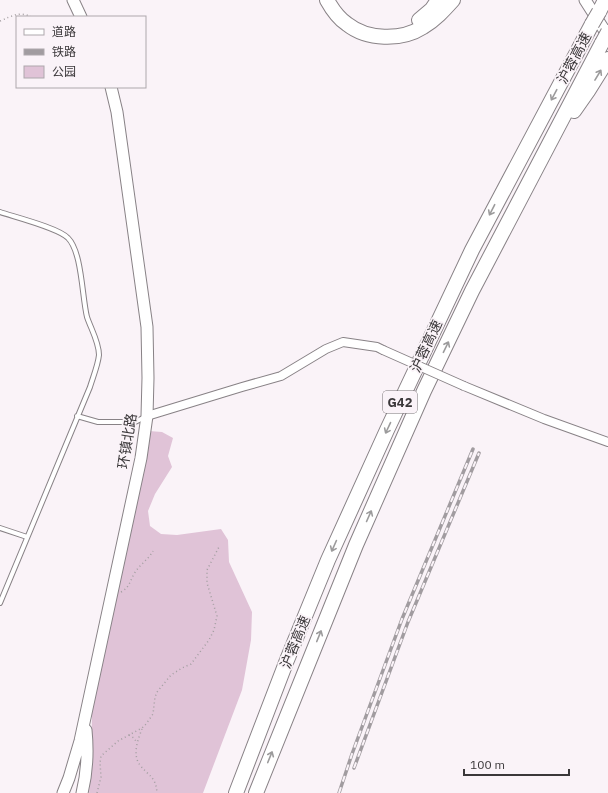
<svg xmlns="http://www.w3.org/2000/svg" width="608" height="793" font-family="'IBM Plex Sans','Noto Sans SC',sans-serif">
<rect width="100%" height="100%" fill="#faf3f8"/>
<path fill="#e0c3d7" d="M149,431L162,432L173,438L168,456L172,467L155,494L148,511L150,526L161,534L177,535L221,529L228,540L229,562L252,612L251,640L242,690L203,793H89L91,772L92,713Z"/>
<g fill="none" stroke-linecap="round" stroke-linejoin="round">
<g stroke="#888286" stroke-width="6">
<path id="lane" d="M0,212C15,217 59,228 68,238C82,252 82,297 87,317C91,329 99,342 99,355C98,365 93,377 90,387L0,603
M77,416L98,422H135L145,417
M0,528L27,537"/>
</g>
<g stroke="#888286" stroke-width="10">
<path id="street" d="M464,386L544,419L608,442
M147,416L242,387L281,376L326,349L343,342L377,347L383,350"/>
</g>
<g stroke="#888286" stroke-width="13">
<path id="secondary" d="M73,0L81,17
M585,0L608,36
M63,793L69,778L80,741L141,458L147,416L148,378L147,327L117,112L111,87
M82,793C87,773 88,750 86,730"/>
</g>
<g stroke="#888286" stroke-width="16">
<path id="highway" d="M327,0C332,9 338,18 347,24C367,40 401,41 423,27C435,20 444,10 453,0
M599,12L605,0
M419,20L432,9L438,0
M574,111L588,91L608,59
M236,793L287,660L328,560L387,430L472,250L592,24
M256,793L356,545L424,391L472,291L602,43"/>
</g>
<path stroke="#a49fa2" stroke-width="1.5" stroke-dasharray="1 3" stroke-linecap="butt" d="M0,21C12,16 19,11 32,17
M121,592C129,588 130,581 134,574C139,565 148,560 153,551
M142,729C138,739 132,755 140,765C148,776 156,776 157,793
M129,735L134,738L137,743
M97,793L101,777L100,763L101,756L118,741L142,728L146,724L153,714L155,697L157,692L171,675L182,668L191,664L209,640L214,630L217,616L207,583V570L220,545"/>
<use href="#lane" stroke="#fff" stroke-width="4"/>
<use href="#street" stroke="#fff" stroke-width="8"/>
<use href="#secondary" stroke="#fff" stroke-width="11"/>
<use href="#highway" stroke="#fff" stroke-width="14"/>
<g stroke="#a19ca0" stroke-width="3.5">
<path id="rail" d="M354,768L408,622L479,453
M339,793L352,754L402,619L473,449"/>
</g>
<use href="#rail" stroke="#faf3f8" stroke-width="2" stroke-dasharray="6" stroke-linecap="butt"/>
<g stroke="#888286" stroke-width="10" stroke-linecap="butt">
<path id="street-bridge" d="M383,350L464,386"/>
</g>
<g stroke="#888286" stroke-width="16" stroke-linecap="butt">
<path id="highway-bridge" d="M592,24L599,12
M602,43L608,32"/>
</g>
<use href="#street-bridge" stroke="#fff" stroke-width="8"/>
<use href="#highway-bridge" stroke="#fff" stroke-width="14"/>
</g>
<defs><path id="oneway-shaft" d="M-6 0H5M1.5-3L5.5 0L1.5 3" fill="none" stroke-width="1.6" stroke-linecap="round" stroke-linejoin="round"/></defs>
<g stroke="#9c9b9c">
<use href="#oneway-shaft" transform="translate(598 75) rotate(-59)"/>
<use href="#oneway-shaft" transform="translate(554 95) rotate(118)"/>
<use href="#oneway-shaft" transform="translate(492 210) rotate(117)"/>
<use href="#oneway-shaft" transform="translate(446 347) rotate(-64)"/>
<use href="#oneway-shaft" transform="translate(388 428) rotate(115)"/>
<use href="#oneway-shaft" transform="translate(369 516) rotate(-66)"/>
<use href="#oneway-shaft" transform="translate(334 546) rotate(114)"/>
<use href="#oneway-shaft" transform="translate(319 636) rotate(-68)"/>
<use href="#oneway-shaft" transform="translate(270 757) rotate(-68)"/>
</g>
<g text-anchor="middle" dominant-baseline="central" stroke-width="3.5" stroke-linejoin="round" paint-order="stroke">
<rect fill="#faf3f8" stroke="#746f72" stroke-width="1" x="383" y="391" width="34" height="22" rx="3"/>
<g font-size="13" font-weight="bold" fill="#3a3739">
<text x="400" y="402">G42</text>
</g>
<g font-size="14" fill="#3a3739" stroke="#faf3f8">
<text transform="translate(574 58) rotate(-62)">沪蓉高速</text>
<text transform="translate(426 346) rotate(-65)">沪蓉高速</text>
<text transform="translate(127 441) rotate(-81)">环镇北路</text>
<text transform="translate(295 642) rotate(-68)">沪蓉高速</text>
</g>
</g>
<rect x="16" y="16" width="130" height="72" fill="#faf3f8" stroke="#ada8ac"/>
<rect x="24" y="29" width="20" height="6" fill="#ffffff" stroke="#ada8ac"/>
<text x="52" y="36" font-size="12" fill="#3a3739">道路</text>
<rect x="24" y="49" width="20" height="6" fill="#a19ca0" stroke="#ada8ac"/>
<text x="52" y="56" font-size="12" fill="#3a3739">铁路</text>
<rect x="24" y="66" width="20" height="12" fill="#e0c3d7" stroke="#ada8ac"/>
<text x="52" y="76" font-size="12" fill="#3a3739">公园</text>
<path d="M464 769v6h105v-6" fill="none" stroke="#3a3739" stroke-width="2"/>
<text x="470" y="769" font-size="12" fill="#3a3739" stroke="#faf3f8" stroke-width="3" paint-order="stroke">100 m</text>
</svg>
